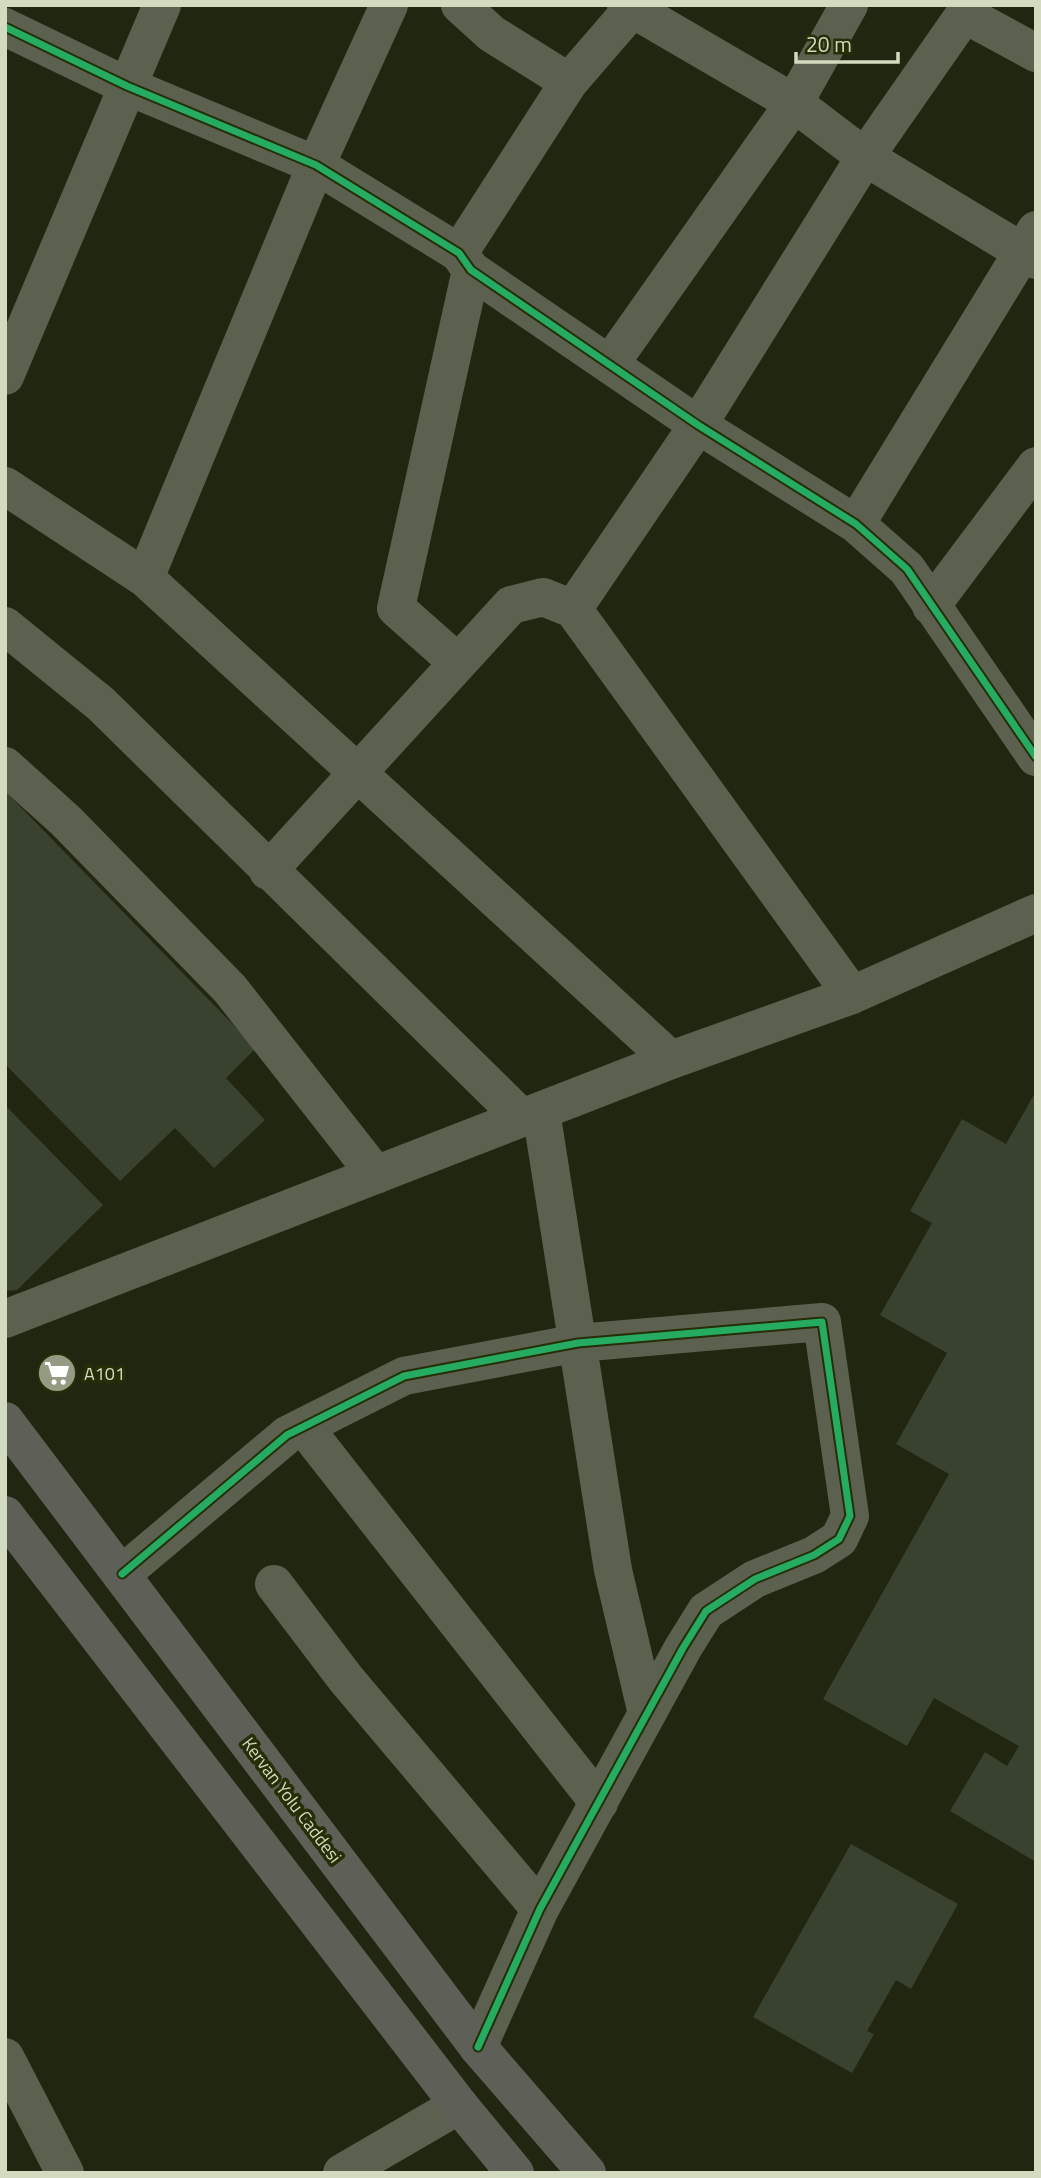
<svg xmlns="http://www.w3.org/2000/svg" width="1041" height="2178" font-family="'Titillium Web',sans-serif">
<rect width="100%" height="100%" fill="#212610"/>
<path fill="#39412f" d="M5,791L256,1048L226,1078L265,1120L214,1168L175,1128L120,1181L5,1064Z
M1036,1091V1862L950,1811L985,1752L1007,1766L1019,1746L934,1698L907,1746L823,1699L949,1474L896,1444L947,1353L880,1315L932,1223L910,1211L962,1119L1006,1144Z
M5,1105L103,1205L17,1290L5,1291Z
M851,1844L958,1904L911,1989L896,1980L867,2031L874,2034L852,2073L753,2017Z"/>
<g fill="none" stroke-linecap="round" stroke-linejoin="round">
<path stroke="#5c614f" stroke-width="38" d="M460,5L492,34L569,82
M626,5L794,103L865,157L1036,260
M966,15L1036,53
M5,27L127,86L316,165L459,253L471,270L698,425L856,524L907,569L1036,757
M459,253L569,82L632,9
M610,364L794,103L849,5
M5,376L162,5
M5,486L145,578L671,1060
M856,524L1036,230
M145,578L316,165L389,5
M931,606L1036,466
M573,609L698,425L865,157L971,5
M5,626L101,704L522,1118
M458,663L396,608L471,270
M5,766L66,821L230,989L376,1175
M268,871L511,605L543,597L573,609L852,995
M541,1111L613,1570L647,1714
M5,1319L671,1060L852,995L1036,913
M304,1427L599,1803
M122,1574L287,1435L404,1376L578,1343L822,1322L850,1516L839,1539L814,1555L755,1579L706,1611L683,1648L540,1909L478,2047
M274,1584L346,1679L540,1909
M5,2057L65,2173
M342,2173L459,2105"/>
<path stroke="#5e6057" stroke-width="38" d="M5,1421L478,2047L587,2173
M5,1515L459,2105L515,2173"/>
<g stroke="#262e08" stroke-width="11">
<path id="cycleway" d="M5,27L127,86L316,165L459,253L471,270L698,425L856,524L907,569L1036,757
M122,1574L287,1435L404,1376L578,1343L822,1322L850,1516L839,1539L814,1555L755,1579L706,1611L683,1648L540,1909L478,2047"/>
</g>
<use href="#cycleway" stroke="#26ab63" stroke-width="7"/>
</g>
<defs>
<g id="supermarket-disc" transform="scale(2.0125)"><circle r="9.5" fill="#949b82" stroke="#262e08"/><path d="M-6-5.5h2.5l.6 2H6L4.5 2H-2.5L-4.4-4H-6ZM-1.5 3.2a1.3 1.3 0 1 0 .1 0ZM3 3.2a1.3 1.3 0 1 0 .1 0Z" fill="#fff"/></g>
</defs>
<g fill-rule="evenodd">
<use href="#supermarket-disc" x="57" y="1373"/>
</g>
<g text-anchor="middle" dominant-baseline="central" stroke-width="7" stroke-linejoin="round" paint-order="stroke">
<g font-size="18" fill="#d2dabf" stroke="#262e08" text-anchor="start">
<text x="84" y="1373">A101</text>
</g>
<g font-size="18" fill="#d2dabf" stroke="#262e08">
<text transform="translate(292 1800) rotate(53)">Kervan Yolu Caddesi</text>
</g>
</g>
<rect width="1041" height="2178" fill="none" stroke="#d2dabf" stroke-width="14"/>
<path d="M796 52v10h102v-10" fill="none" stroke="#d2dabf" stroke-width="3.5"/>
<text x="806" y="52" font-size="21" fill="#d2dabf" stroke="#262e08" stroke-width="5" paint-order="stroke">20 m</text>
</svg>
